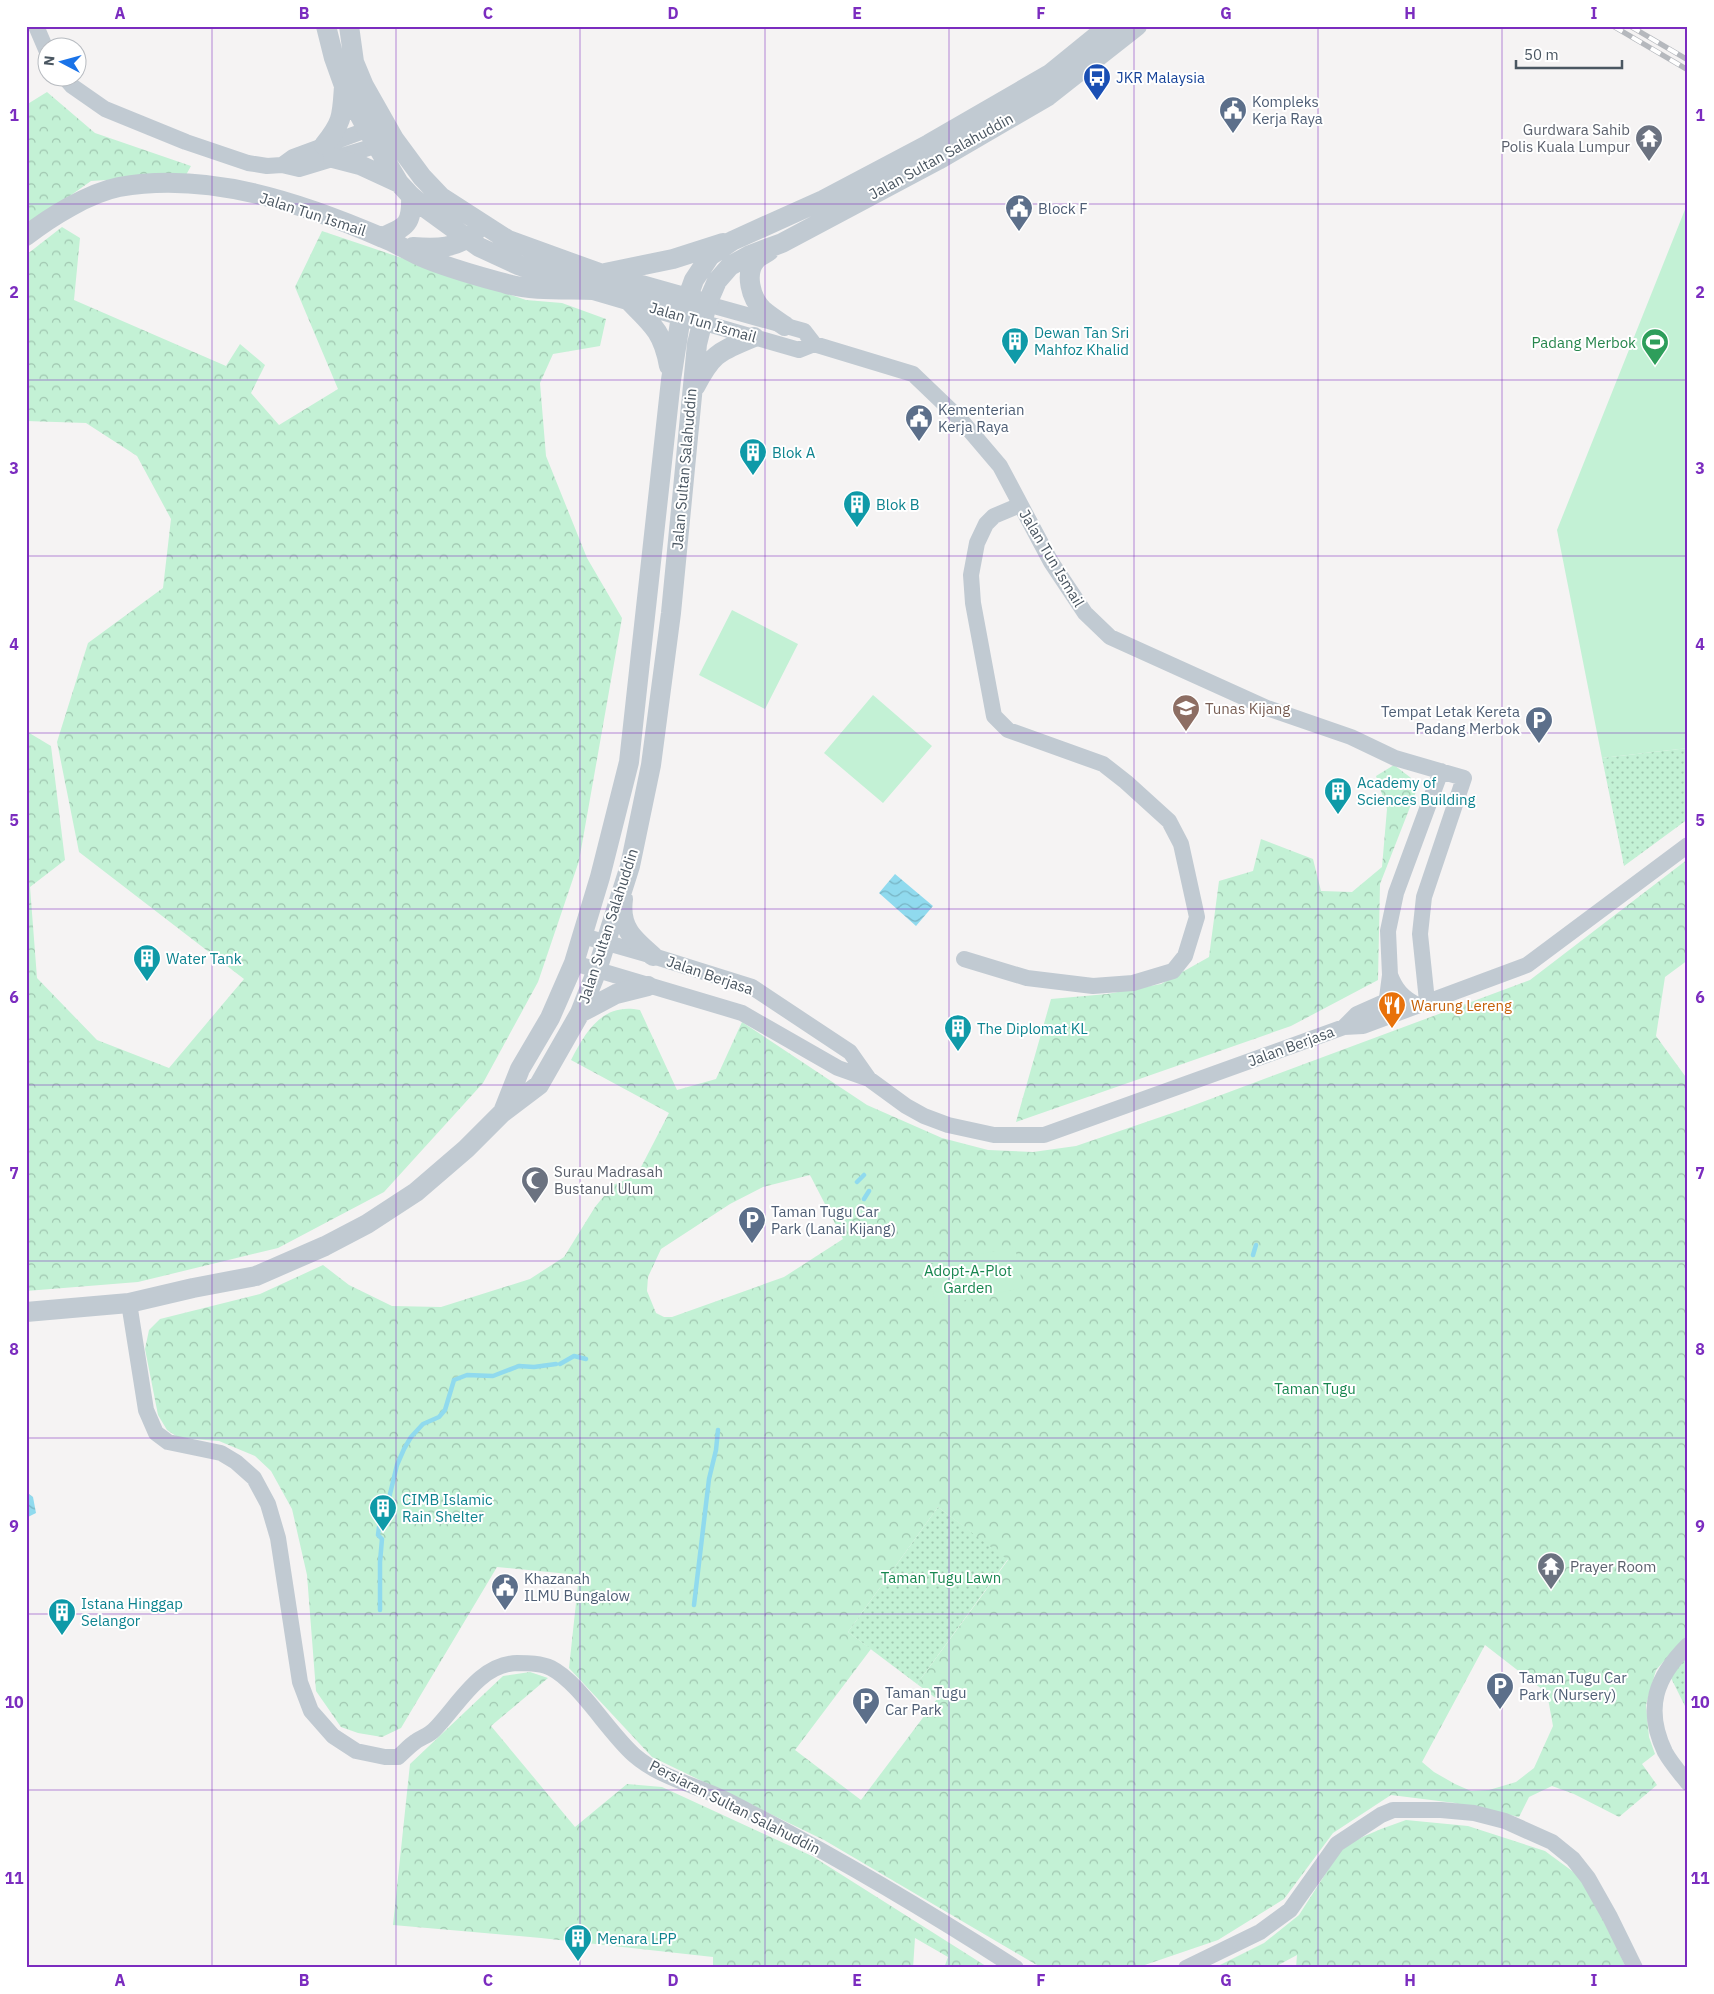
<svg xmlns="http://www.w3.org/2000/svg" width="1714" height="1994" font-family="'IBM Plex Sans',sans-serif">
<defs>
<pattern id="grass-dots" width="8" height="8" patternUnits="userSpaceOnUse" patternTransform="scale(1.25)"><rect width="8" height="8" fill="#c3f1d5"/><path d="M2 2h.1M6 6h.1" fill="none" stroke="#a0c6b0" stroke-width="1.8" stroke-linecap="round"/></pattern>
<pattern id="forest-crowns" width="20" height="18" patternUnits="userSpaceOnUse" patternTransform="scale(1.25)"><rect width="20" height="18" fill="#c3f1d5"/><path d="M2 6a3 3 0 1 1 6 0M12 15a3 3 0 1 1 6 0" fill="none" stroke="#a0c6b0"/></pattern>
<pattern id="water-waves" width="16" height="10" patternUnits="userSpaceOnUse" patternTransform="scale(1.25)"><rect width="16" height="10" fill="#90daee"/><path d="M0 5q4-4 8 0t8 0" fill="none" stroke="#78b4c4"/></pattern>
</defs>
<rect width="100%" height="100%" fill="#f5f3f3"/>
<path fill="url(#grass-dots)" d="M1688,748V819L1624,866L1602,758Z
M938,1507L1008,1559L917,1684L848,1632Z
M1688,1655V1712L1670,1676Z"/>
<path fill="url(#forest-crowns)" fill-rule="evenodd" d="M47,92L95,133L191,166L186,175L91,181L26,227V105Z
M62,227L80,238L74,300L226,366L240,344L265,365L251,393L279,425L338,389L295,287L322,231L526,300L562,303L606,319L600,346L553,354L540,383L546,456L587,558L622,618L579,861L538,982L483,1083L384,1192L278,1248L138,1282L26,1291V731L51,746L65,860L30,887L37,978L97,1040L169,1068L244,979L79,852L57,742L88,643L163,588L171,519L137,456L86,423L26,421V255Z
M1394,765L1419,784L1380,884L1378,980L1291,1026L1016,1122L1051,999L1107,994L1161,984L1209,957L1219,881L1253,871L1261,839L1313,859L1321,891L1352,892L1382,867L1387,809L1376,776Z
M1688,859V960L1665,977L1656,1036L1688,1080V1634L1656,1670L1646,1705L1649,1737L1655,1754L1642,1764L1657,1785L1619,1817L1574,1794L1552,1786L1529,1797L1519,1817L1455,1803L1391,1795L1333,1833L1284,1899L1218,1940L1136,1968H1045L1035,1964L824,1840L652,1757L569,1668L579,1575L497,1567L401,1728L382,1737L358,1733L341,1727L316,1691L307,1575L292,1509L271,1471L255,1456L219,1441L179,1438L167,1430L158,1415L145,1349L149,1330L160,1319L260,1294L323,1265L349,1285L392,1306L441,1307L530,1279L564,1257L595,1207L613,1185L637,1175L669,1113L571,1060C586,1031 603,1002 640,1010L677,1090L716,1079L742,1022L867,1105L942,1138L988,1150L1033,1152L1076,1146L1181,1110L1530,980ZM810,1175L843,1239L784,1277L672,1317H664L656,1313L647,1291L648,1277L661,1249L730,1204L763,1187ZM938,1507L1008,1560L917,1684L937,1699L861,1800L795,1750L871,1649L848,1632ZM1485,1645L1547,1693L1553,1726L1534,1768L1516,1782L1489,1790L1471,1791L1455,1784L1434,1772L1422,1762Z
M530,1672L548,1678L491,1726L575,1827L627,1784L662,1787L812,1856L989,1968H944L948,1957L915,1938L913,1968H713V1957L541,1938L393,1925L410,1764L503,1676Z
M1406,1820L1468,1826L1545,1851L1579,1876L1609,1930L1626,1968H1296L1297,1955L1273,1968H1214L1264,1943L1299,1915L1344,1845L1381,1829Z"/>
<path fill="#c3f1d5" d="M1688,202V748L1602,758L1557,530Z
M732,610L798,644L765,709L699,675Z
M873,695L932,746L883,803L824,753Z
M1015,1247L1023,1288L936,1306L927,1265Z"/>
<path fill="url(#water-waves)" d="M895,874L933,906L916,926L879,893Z
M29,1494L33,1497L36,1513L26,1518V1495Z"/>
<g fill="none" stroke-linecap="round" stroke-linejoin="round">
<path stroke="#90daee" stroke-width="4.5" d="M857,1182L864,1175
M864,1199L869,1191
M1253,1255L1256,1245
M560,1364L574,1356L586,1359
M694,1605L709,1479L716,1450L718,1430
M380,1610V1562L382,1539L378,1535L379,1527L385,1525L390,1494L397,1465L404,1449L411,1437L423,1424L439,1417L445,1410L454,1380L467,1375L493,1376L519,1366L534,1367L556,1364"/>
<path stroke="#c1cad2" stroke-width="16" d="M36,26L48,54
M65,78L72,86L105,109L186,142L248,163L267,166L282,165L299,169L388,142
M282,165L293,157L377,126
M707,304L804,331L814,344L913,374L960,419L1000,466L1051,562L1085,613L1110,637L1267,708L1351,737L1395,758L1464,778L1424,897L1420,934L1427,1001
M701,322L799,350L814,344
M583,936L653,956L752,987L850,1052L869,1079
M964,959L1027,978L1093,986L1133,983L1173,971L1185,956L1197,917L1181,844L1169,821L1126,782L1103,764L1008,730L994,716L973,603L971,575L977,543L986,524L994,516L1020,505
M574,963L742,1013L838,1068L869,1079L906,1106L924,1116L948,1125L994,1135H1044L1344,1027L1363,1026L1527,965L1688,845
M1390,975C1396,990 1402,997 1417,1005
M1344,1027L1357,1014L1384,1002L1387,998L1390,975L1388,931L1396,893L1441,771
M129,1303L146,1410L156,1433L168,1442L221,1453L236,1462L254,1478L268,1504L278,1538L300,1682L311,1711L333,1736L356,1751L385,1757H398C404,1752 409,1746 415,1742C422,1737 428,1736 434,1730C458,1706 479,1664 517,1663C528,1663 541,1663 551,1668C579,1682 608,1732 634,1755C658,1776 690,1784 718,1796C732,1802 745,1810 759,1817C847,1863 932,1914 1016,1968
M1688,1645C1656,1677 1644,1708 1665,1752C1671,1763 1680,1773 1688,1783
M1186,1968L1260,1932L1290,1910L1337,1844L1381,1815L1393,1810H1441L1474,1813L1505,1821L1552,1842L1573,1859L1588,1878L1610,1917L1635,1968"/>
<path stroke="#c1cad2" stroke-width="20" d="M326,26L334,58L344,86L367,129L399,183L411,196L424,207L479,247L518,265L593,290L692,319
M349,26L354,62L364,86L394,139L422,177L441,197L508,240L602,274L698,301
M324,145C343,122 342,115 344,86
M333,158L360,165L399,183
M26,236C50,217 89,193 119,187C209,171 302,203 383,238C396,243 408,251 420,256C447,268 478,276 507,284C531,291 567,289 593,290
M382,237C407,227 412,224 411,196
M413,247C437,249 457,249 476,231
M769,251C766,254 759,256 756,260C744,273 751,299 763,310C770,316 778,321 785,326
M605,273L673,259L723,243
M629,301C652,324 663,332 669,366
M695,387C713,352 719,352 754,337
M623,899C619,927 633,939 653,956
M580,1013L616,994L648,986
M503,1112L520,1069L550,1018L574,963L600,877L629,762L671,380L681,316L694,280L710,256L732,241L823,200L929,144L1050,74L1109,26
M26,1312L129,1303L193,1288L256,1276L325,1246L367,1224L416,1192L466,1149L502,1113L539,1085L580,1013L597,970L630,866L651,765L671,613L697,344L707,304L717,281L730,266L750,255L782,243L938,160L1048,96L1137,26"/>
<g stroke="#b5b8bd" stroke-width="5.5">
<path id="rail" d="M1613,26L1688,70
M1630,26L1688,60"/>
</g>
<use href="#rail" stroke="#fff" stroke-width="4" stroke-dasharray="11" stroke-linecap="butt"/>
</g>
<path fill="none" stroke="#7b2cbf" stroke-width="1" stroke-opacity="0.55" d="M212,26V1968M396,26V1968M580,26V1968M765,26V1968M949,26V1968M1134,26V1968M1318,26V1968M1502,26V1968M26,204H1688M26,380H1688M26,556H1688M26,733H1688M26,909H1688M26,1085H1688M26,1261H1688M26,1438H1688M26,1614H1688M26,1790H1688"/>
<defs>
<g id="bus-pin" transform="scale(1.4375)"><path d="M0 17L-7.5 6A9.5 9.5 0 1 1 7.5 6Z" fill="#1a4fb4" stroke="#fff"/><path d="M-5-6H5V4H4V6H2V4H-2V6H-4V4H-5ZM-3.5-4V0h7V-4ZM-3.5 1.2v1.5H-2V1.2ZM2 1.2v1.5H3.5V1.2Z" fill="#fff"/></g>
<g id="civic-pin" transform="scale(1.4375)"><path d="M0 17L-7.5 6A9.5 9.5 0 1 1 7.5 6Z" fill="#5c6f8a" stroke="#fff"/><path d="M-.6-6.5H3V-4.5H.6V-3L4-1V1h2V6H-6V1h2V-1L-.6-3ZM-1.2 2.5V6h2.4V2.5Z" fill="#fff"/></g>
<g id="temple-pin" transform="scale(1.4375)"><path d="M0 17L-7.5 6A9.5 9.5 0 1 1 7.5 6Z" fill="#6b7280" stroke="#fff"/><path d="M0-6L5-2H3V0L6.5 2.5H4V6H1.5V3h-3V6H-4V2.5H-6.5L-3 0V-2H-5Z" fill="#fff"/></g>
<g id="building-pin" transform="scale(1.4375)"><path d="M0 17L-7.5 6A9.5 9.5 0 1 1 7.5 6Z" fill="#0f9aa8" stroke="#fff"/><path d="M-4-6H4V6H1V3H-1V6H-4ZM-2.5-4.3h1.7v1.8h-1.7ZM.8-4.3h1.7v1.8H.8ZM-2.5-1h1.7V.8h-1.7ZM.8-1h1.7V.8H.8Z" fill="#fff"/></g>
<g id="stadium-pin" transform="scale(1.4375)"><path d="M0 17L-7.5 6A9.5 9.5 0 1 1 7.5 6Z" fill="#2e9e5b" stroke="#fff"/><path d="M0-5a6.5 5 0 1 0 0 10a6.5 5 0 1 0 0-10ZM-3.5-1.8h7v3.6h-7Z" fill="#fff"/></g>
<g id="school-pin" transform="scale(1.4375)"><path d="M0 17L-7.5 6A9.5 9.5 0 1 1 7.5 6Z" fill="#8d6e63" stroke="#fff"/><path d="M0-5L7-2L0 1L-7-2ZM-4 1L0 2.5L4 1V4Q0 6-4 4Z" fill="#fff"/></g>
<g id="parking-pin" transform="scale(1.4375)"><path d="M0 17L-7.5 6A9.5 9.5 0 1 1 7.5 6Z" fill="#5c6f8a" stroke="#fff"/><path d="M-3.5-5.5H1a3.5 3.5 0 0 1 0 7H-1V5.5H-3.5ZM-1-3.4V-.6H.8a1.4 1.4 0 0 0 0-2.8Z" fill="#fff"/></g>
<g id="restaurant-pin" transform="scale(1.4375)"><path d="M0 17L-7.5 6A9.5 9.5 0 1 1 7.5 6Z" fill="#e8710a" stroke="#fff"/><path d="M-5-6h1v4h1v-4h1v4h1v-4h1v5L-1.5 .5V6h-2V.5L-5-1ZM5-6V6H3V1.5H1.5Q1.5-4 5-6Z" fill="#fff"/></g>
<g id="mosque-pin" transform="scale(1.4375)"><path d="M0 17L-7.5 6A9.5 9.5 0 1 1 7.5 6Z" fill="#6b7280" stroke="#fff"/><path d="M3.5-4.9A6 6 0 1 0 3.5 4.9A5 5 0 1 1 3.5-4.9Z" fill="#fff"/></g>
</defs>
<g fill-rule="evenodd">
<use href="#bus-pin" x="1097" y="77"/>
<use href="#civic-pin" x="1233" y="110"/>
<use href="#temple-pin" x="1649" y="138"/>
<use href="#civic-pin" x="1019" y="208"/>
<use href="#building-pin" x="1015" y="341"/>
<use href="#stadium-pin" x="1655" y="342"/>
<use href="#civic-pin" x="919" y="418"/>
<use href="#building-pin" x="753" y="452"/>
<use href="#building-pin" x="857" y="504"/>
<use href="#school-pin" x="1186" y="708"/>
<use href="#parking-pin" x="1539" y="720"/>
<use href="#building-pin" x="1338" y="791"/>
<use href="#building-pin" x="147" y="958"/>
<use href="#restaurant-pin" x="1392" y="1005"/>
<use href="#building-pin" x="958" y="1028"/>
<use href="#mosque-pin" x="535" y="1180"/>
<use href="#parking-pin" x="752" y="1220"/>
<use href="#building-pin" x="383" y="1508"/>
<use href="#temple-pin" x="1551" y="1566"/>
<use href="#civic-pin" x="505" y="1587"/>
<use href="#building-pin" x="62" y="1612"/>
<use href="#parking-pin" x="1500" y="1686"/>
<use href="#parking-pin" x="866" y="1701"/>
<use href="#building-pin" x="578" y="1938"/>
</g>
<g text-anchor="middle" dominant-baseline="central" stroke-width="4" stroke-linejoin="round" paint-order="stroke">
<g font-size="15" fill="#164399" stroke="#fff" text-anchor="start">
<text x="1116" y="77">JKR Malaysia</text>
</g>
<g font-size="15" fill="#4e5e75" stroke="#fff" text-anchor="start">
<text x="1252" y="101">Kompleks<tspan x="1252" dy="17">Kerja Raya</tspan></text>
<text x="1038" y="208">Block F</text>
<text x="938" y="409">Kementerian<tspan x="938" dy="17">Kerja Raya</tspan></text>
<text x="1520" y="711" text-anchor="end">Tempat Letak Kereta<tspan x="1520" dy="17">Padang Merbok</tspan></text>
<text x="771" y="1211">Taman Tugu Car<tspan x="771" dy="17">Park (Lanai Kijang)</tspan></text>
<text x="524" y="1578">Khazanah<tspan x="524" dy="17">ILMU Bungalow</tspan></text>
<text x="1519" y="1677">Taman Tugu Car<tspan x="1519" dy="17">Park (Nursery)</tspan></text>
<text x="885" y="1692">Taman Tugu<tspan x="885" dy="17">Car Park</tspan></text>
</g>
<g font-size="15" fill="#5b616d" stroke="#fff" text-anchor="start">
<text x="1630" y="129" text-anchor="end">Gurdwara Sahib<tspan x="1630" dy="17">Polis Kuala Lumpur</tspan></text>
<text x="554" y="1171">Surau Madrasah<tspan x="554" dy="17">Bustanul Ulum</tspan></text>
<text x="1570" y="1566">Prayer Room</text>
</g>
<g font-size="15" fill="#4a5661" stroke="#fff">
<text transform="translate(941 156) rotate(-29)">Jalan Sultan Salahuddin</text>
<text transform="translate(313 214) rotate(18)">Jalan Tun Ismail</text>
<text transform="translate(703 322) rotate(16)">Jalan Tun Ismail</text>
<text transform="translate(684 469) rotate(-85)">Jalan Sultan Salahuddin</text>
<text transform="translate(1052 558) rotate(59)">Jalan Tun Ismail</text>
<text transform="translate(608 926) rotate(-72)">Jalan Sultan Salahuddin</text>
<text transform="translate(710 975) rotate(19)">Jalan Berjasa</text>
<text transform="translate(1291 1046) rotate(-20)">Jalan Berjasa</text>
<text transform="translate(735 1807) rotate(27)">Persiaran Sultan Salahuddin</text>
</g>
<g font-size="15" fill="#0d838f" stroke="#fff" text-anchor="start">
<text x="1034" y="332">Dewan Tan Sri<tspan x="1034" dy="17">Mahfoz Khalid</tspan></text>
<text x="772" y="452">Blok A</text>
<text x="876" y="504">Blok B</text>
<text x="1357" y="782">Academy of<tspan x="1357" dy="17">Sciences Building</tspan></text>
<text x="166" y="958">Water Tank</text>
<text x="977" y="1028">The Diplomat KL</text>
<text x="402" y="1499">CIMB Islamic<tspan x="402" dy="17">Rain Shelter</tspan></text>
<text x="81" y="1603">Istana Hinggap<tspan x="81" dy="17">Selangor</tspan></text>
<text x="597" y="1938">Menara LPP</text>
</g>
<g font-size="15" fill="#27864d" stroke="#fff" text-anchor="end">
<text x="1636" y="342">Padang Merbok</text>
</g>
<g font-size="15" fill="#785e54" stroke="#fff" text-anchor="start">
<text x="1205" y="708">Tunas Kijang</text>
</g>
<g font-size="15" fill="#c56008" stroke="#fff" text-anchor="start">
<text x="1411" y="1005">Warung Lereng</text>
</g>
<g font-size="15" fill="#17864f" stroke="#fff">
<text x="968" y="1270">Adopt-A-Plot<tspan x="968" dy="17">Garden</tspan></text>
<text x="1315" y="1388">Taman Tugu</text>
<text x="941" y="1577">Taman Tugu Lawn</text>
</g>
</g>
<rect width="1714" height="1994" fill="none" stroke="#ffffff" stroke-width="55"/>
<g transform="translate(62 62) rotate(276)"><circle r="24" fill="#ffffff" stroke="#b7bbc0"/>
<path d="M0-4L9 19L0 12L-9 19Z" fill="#1a73e8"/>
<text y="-8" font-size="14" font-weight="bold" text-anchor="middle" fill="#4a5661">N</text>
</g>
<path d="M1516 60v8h106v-8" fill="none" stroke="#4a5661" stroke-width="2.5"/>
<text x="1524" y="60" font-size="15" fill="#4a5661" stroke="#ffffff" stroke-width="4" paint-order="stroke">50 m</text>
<rect x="28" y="28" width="1658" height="1938" fill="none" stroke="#7b2cbf" stroke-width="2"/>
<g font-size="16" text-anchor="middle" font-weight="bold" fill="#7b2cbf">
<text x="120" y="19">A</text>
<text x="304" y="19">B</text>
<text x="488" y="19">C</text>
<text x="673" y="19">D</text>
<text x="857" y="19">E</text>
<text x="1041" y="19">F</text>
<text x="1226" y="19">G</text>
<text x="1410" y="19">H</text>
<text x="1594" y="19">I</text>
<text x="14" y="121">1</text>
<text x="1700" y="121">1</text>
<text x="14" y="298">2</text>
<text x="1700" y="298">2</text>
<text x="14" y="474">3</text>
<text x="1700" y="474">3</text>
<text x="14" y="650">4</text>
<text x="1700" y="650">4</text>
<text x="14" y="826">5</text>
<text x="1700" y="826">5</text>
<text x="14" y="1003">6</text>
<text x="1700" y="1003">6</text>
<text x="14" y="1179">7</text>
<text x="1700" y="1179">7</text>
<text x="14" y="1355">8</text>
<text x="1700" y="1355">8</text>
<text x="14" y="1532">9</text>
<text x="1700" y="1532">9</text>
<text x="14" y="1708">10</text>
<text x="1700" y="1708">10</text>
<text x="14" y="1884">11</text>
<text x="1700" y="1884">11</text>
<text x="120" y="1986">A</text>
<text x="304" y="1986">B</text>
<text x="488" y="1986">C</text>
<text x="673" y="1986">D</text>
<text x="857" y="1986">E</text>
<text x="1041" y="1986">F</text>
<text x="1226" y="1986">G</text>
<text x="1410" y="1986">H</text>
<text x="1594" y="1986">I</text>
</g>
</svg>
